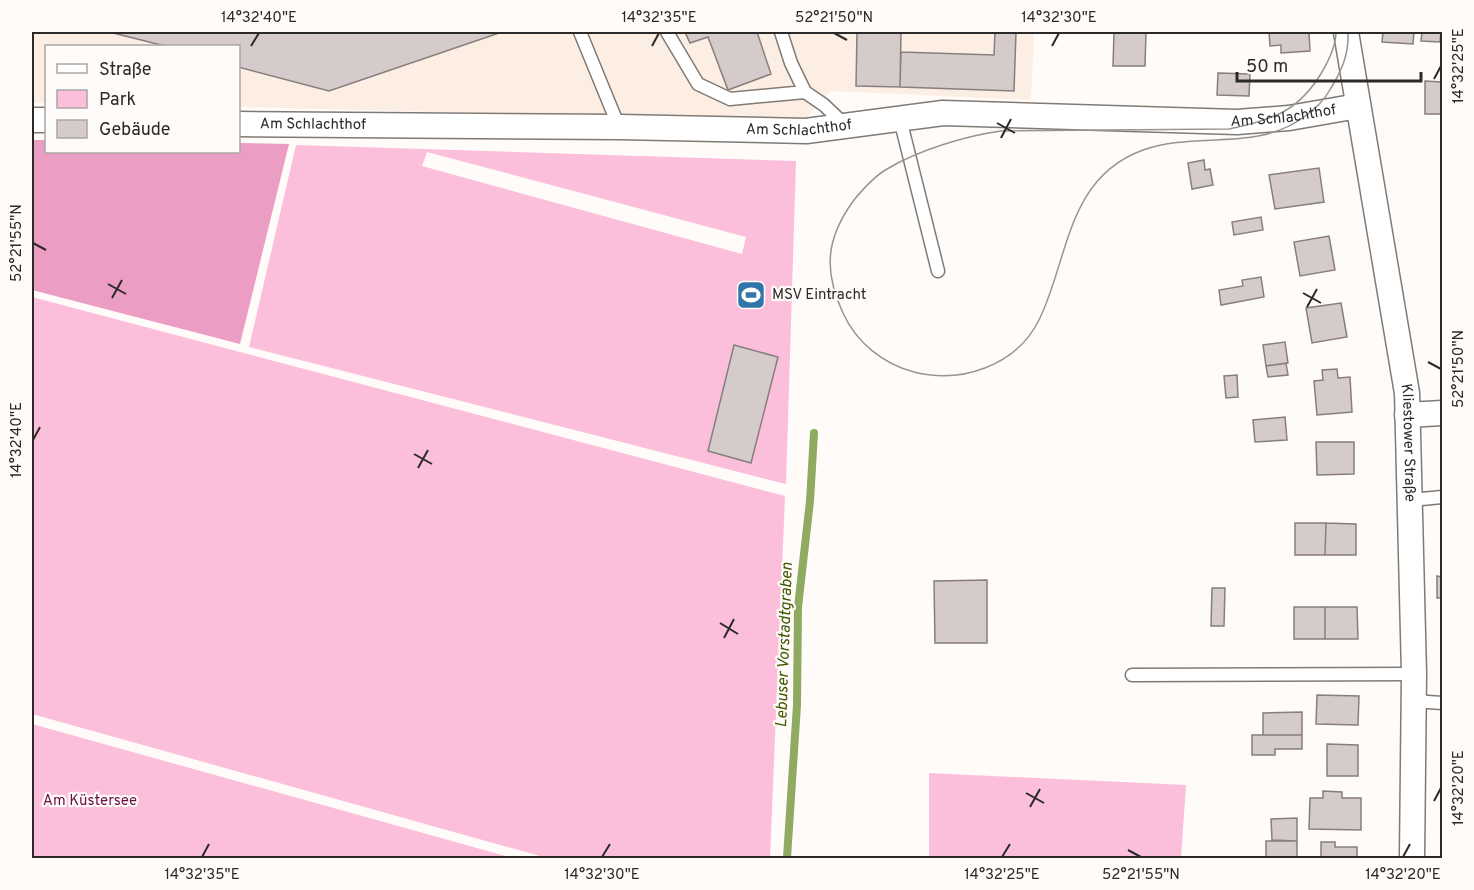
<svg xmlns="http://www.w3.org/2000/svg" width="1474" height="890" font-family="Overpass,sans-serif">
<rect width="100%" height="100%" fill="#fffbf8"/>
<path fill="#fdeee4" d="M32,32H1034L1031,100L831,91L803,121L239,107L238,46H46V103H32Z"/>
<path fill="#fbbfdb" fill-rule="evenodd" d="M296,145L796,161L786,484L249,347ZM427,152L746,237L742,254L422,166Z
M32,297L785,496L770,858H547L32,714Z
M32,724L513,858H32Z
M929,773L1186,785L1181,858H929Z"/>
<path fill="#ec9dc4" d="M32,140H46V152H238L239,143L289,144L240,344L32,290Z"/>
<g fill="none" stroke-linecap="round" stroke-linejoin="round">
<path stroke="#8eab61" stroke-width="8" d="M787,858L797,705L798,607L810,501L814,433"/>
</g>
<path fill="#d4cbca" stroke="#877e7d" stroke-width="1.5" d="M109,32H502L329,91L238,67V46H165Z
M685,32H757L771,74L728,90L708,37L690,43Z
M857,32H901L900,87L856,86Z
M995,32H1016L1014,91L900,87L901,52L994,55Z
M1114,32H1146L1145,66H1113Z
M1269,32H1309L1310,51L1281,53V45L1270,46Z
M1383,32H1414L1413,44L1382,42Z
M1422,32H1441L1440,42L1421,41Z
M1218,73L1250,74L1249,96L1217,95Z
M1425,81L1442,82V114H1425Z
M1204,160L1205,170L1210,169L1213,185L1192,189L1188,163Z
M1319,168L1324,202L1275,209L1269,175Z
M1261,217L1263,230L1234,235L1232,222Z
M1329,236L1335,270L1300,276L1294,242Z
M1261,277L1264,297L1221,305L1219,290L1243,286L1242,280Z
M1341,303L1347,337L1312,343L1306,308Z
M1285,342L1288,363L1266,366L1263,345Z
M734,345L778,357L751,463L708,451Z
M1286,363L1288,375L1268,377L1266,366Z
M1337,369L1338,378L1350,377L1352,412L1317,415L1314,381L1323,380L1322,370Z
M1237,375L1238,397L1226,398L1224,376Z
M1285,417L1287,440L1255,442L1253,420Z
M1316,442H1354V474L1317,475Z
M1295,523H1326L1325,555H1295Z
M1326,523L1356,524V555H1325Z
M1437,576L1442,577V598H1437Z
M987,580V643H935L934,581Z
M1212,588H1225L1224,626H1211Z
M1294,607H1325V639H1294Z
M1325,607H1357L1358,639H1325Z
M1317,695L1359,696L1358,725L1316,724Z
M1302,712V735H1263V713Z
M1252,735H1302V749H1275V755H1252Z
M1327,744L1358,745V776H1327Z
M1323,791L1342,792V798H1361V830L1309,829L1310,798H1323Z
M1297,818V841L1272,840L1271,819Z
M1266,841H1297V858H1266Z
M1321,842H1335V847H1357V858H1321Z"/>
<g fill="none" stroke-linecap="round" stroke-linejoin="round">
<g stroke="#807a75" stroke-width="15">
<path id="service" d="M580,32L619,127
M667,32L698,84L730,99L805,92
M781,32L791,63L805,92L824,105L846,126
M900,119L938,271
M1411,500L1442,497
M1132,675L1414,674
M1414,701L1442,703"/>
</g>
<g stroke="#807a75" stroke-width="27">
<g id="minor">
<path id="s1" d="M1346,32L1407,393L1414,674L1412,858"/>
<path d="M32,120H46"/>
<path id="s2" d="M238,124L619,127L806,131L943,113L1237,122L1289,118L1358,106"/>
<path d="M1407,415L1442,413"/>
</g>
</g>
<use href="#service" stroke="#fff" stroke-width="12"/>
<use href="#minor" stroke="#fff" stroke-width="24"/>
<path stroke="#979491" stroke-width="1.5" d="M1336,32C1336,45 1329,60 1322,72C1299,111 1273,120 1229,129L1001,131C965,136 919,150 887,169C875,176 863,189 854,200C826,238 823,270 843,313C856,342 883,364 914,372C961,384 1016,366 1039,320C1069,259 1066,178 1143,150C1196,131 1256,152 1304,117C1316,108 1324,101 1331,88C1342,70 1349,54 1348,32"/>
</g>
<path fill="none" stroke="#2c2a28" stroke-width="2" d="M834,33L847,40M251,46L259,33M652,46L659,33M1052,46L1059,33M1434,79L1441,66M997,123L1015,133M1001,138L1011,119M33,243L46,250M108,284L126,294M1303,293L1321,303M112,298L122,280M1307,307L1317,289M1428,362L1441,369M33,440L40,427M414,454L432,464M418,468L428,450M720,623L738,634M724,638L734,619M1026,793L1044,803M1434,801L1441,788M1030,807L1040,789M1128,850L1141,857M202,857L209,844M602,857L610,844M1002,857L1010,844M1403,857L1410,844"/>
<defs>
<g id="stadium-square" transform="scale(1.5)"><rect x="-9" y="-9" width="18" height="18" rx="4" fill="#3275ab" stroke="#fffbf8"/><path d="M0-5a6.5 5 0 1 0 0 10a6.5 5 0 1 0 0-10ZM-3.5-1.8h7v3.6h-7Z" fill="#fff"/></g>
</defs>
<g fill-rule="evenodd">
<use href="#stadium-square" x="751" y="295"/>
</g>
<g text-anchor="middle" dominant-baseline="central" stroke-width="4.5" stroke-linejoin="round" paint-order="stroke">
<g font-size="15" fill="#2c2a28" stroke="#fffbf8">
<text stroke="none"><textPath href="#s2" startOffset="1047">Am Schlachthof</textPath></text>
<text stroke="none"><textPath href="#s2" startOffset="75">Am Schlachthof</textPath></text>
<text stroke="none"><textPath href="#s2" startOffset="561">Am Schlachthof</textPath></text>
<text stroke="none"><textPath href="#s1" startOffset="416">Kliestower Straße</textPath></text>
</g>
<g font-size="15" fill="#2c2a28" stroke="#fffbf8" text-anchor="start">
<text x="772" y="295">MSV Eintracht</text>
</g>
<g font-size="15" fill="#6b0f47" stroke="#fffbf8">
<text x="90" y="801">Am Küstersee</text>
</g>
<g font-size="16" font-style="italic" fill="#3e5800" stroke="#fffbf8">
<text transform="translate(785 645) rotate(-88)">Lebuser Vorstadtgraben</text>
</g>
</g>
<rect width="1474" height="890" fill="none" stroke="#fffbf8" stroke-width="66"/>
<rect x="45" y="45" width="195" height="108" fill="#fffbf8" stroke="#aba7a5" stroke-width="1.5"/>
<rect x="57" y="64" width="30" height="9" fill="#ffffff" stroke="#aba7a5" stroke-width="1.5"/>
<text x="99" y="75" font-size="18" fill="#2c2a28">Straße</text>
<rect x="57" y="90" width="30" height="18" fill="#fbbfdb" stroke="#aba7a5" stroke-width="1.5"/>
<text x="99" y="105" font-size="18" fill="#2c2a28">Park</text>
<rect x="57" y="120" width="30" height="18" fill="#d4cbca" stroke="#aba7a5" stroke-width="1.5"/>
<text x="99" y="135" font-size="18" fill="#2c2a28">Gebäude</text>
<path d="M1237 72v9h184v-9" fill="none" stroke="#2c2a28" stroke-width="3"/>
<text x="1246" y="72" font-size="18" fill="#2c2a28" stroke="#fffbf8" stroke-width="4.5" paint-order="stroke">50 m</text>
<rect x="33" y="33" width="1408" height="824" fill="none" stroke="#2c2a28" stroke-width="2"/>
<g font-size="15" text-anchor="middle" fill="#2c2a28">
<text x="259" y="22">14°32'40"E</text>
<text x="659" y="22">14°32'35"E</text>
<text x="834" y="22">52°21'50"N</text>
<text x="1059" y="22">14°32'30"E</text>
<text transform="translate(1458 66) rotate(-90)" y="5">14°32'25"E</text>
<text transform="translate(16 243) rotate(-90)" y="5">52°21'55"N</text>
<text transform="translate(1458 369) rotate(-90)" y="5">52°21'50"N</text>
<text transform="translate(16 440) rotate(-90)" y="5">14°32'40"E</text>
<text transform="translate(1458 788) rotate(-90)" y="5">14°32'20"E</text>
<text x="202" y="879">14°32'35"E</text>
<text x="602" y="879">14°32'30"E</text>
<text x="1002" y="879">14°32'25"E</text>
<text x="1141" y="879">52°21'55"N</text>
<text x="1403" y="879">14°32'20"E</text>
</g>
</svg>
